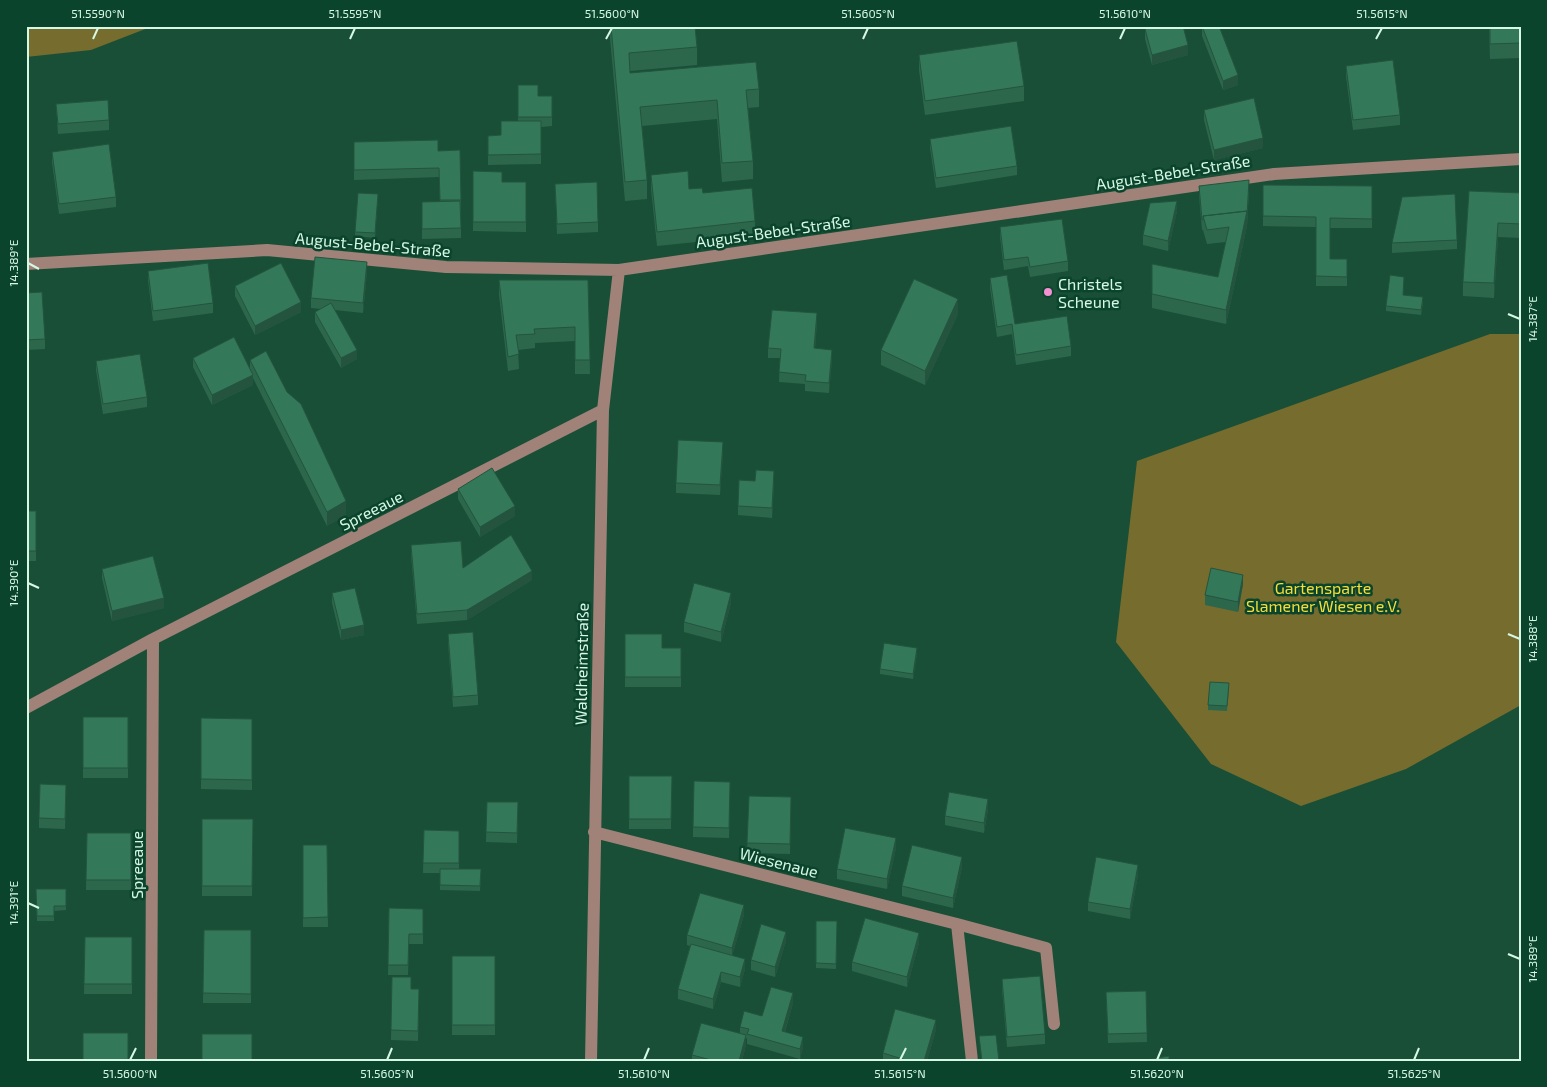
<svg xmlns="http://www.w3.org/2000/svg" width="1547" height="1087" font-family="'Exo 2',sans-serif">
<rect width="100%" height="100%" fill="#194f37"/>
<path fill="#766c2d" d="M26,26H153L91,50L26,57Z
M1490,334H1521V705L1406,769L1301,806L1211,764L1116,642L1137,461Z"/>
<g fill="none" stroke-linecap="round" stroke-linejoin="round">
<path stroke="#a08278" stroke-width="12" d="M26,264L267,250L446,267L619,270L1274,174L1521,159
M26,708L153,639
M594,832L957,924L972,1061
M957,924L1046,948L1054,1024
M151,1061L153,639L603,410
M591,1061L603,410L619,270"/>
</g>
<path fill="#2c674c" d="M610,26H695L697,47V65L630,71V73L759,89V107L748,108L753,161V179L722,182L717,119L642,126L647,180V199L625,201L610,38Z
M1202,26L1238,85L1223,90L1202,36Z
M1489,26H1521V58L1490,59Z
M1145,29L1188,55L1152,65L1145,39Z
M919,55L1024,86V101L925,115L919,70Z
M1346,66L1400,115V125L1353,130L1346,76Z
M518,85L538,96H552V126L541,127V164L488,165V136L501,135L518,121Z
M56,104L109,120V130L58,134Z
M1204,110L1263,148L1214,160L1204,120Z
M930,139L1017,166V175L936,188L930,148Z
M354,142L438,151L461,200V238L422,239V202H440L439,177L354,180Z
M52,152L116,197V207L59,214L52,162Z
M473,171L502,182H526V232L473,231Z
M651,175L689,189L703,193L755,221V236L657,246L651,189Z
M555,184L598,222V232L557,234Z
M1263,185L1372,186V228H1330V259H1347V286H1316V227L1263,226Z
M1199,186L1249,190L1247,226L1226,324L1152,308V264L1218,277L1226,242L1207,244L1203,230H1202L1199,196Z
M1469,191L1521,193V238L1498,237L1494,298L1463,296V282Z
M378,194L375,238L355,236V232Z
M1177,211L1168,251L1143,245V235Z
M1000,227L1068,261V271L1030,277L1028,266L1004,270L1000,237Z
M1457,240V249L1392,253V243Z
M148,271L213,303V313L153,321L148,280Z
M367,272L363,313L335,310L357,359L341,368L315,322V312L321,309L311,308V298Z
M990,278L1015,324L1071,346V356L1016,365L1012,334L997,337L990,288Z
M499,280H588L590,374H575V341L535,343V348L518,350L519,369L508,371L499,295Z
M1404,282L1403,295L1423,302L1421,315L1386,311V306Z
M235,286L301,312L255,335L235,296Z
M26,293L45,339V349L26,350Z
M958,314L925,385L881,365V350Z
M817,323L815,348L832,359L829,393L805,391V384L779,382L780,358H768V348Z
M193,358L250,370V360L346,515L327,526L253,378V385L212,405L193,367Z
M96,361L147,397V407L103,414L96,370Z
M723,452L720,495L676,493V483Z
M755,481H774L772,518L738,515V506Z
M458,489L515,516L480,537L458,499Z
M26,511H36V561H26Z
M411,545L463,568L532,580L467,620L417,624L411,555Z
M102,569L164,608L112,621L102,578Z
M1243,584L1238,612L1205,605V595Z
M332,593L364,635L341,640L332,603Z
M731,603L721,642L684,632V622Z
M448,634L478,695V705L453,707L448,643Z
M625,634L662,648H681V687H625Z
M917,653L913,679L880,674V669Z
M1229,688L1227,711L1208,710V705Z
M83,717H128V778H83Z
M201,718L252,719V790L201,789Z
M629,776H672L671,829H629Z
M730,782L729,838L693,837V827Z
M66,794L65,829L39,828V818Z
M749,796L791,797L790,854L747,853Z
M487,802H518L517,843L486,842Z
M988,809L984,833L945,825V816Z
M202,819H253L252,896H202Z
M424,830L459,831V869H481L480,891L440,890V873H423Z
M87,833H131V890H86Z
M303,845H327L328,927H303Z
M896,848L887,889L837,879V869Z
M962,867L953,908L902,896V886Z
M1138,875L1130,919L1088,911V902Z
M36,889H66V910L54,911V921H37Z
M389,908L423,909V944H409L408,975H388Z
M744,915L732,956L745,969L740,987L721,982L713,1009L678,999V989L690,946L687,945V935Z
M816,921H837L836,969L816,968Z
M204,930H251V1003H203Z
M85,937H132V994H84Z
M786,941L775,977L751,970V960Z
M919,943L907,987L852,971V962Z
M452,956H495V1035H452Z
M392,977L411,989H419L418,1041L391,1040Z
M1002,979L1045,1034V1044L1007,1047L1002,989Z
M1146,991L1147,1042L1108,1043L1106,992Z
M793,1003L785,1032L803,1047L800,1059L747,1044V1039L746,1038V1044L742,1061H692V1055L740,1033V1027L762,1016Z
M936,1030L927,1061H883V1053Z"/>
<path fill="#24543e" d="M1188,45V55L1152,65V55Z
M1238,75V85L1223,90V81Z
M1263,138V148L1214,160V150Z
M1177,201V211L1168,251V241Z
M1247,211V226L1226,324V310Z
M1498,223V237L1494,298V283Z
M367,262V272L363,313V303Z
M958,299V314L925,385V371Z
M301,302V312L255,335V326Z
M817,313V323L814,358V348Z
M357,350V359L341,368V358Z
M832,350V359L829,393V383Z
M253,375V385L212,405V395Z
M723,442V452L720,495V485Z
M774,471V481L772,518V508Z
M346,501V515L327,526V512Z
M515,506V516L480,537V527Z
M532,571V580L467,620V610Z
M1243,575V584L1238,612V602Z
M731,593V603L721,642V632Z
M164,598V608L112,621V611Z
M364,625V635L341,640V630Z
M917,648V653L913,679V674Z
M988,799V809L984,833V823Z
M896,838V848L887,889V879Z
M962,857V867L953,908V898Z
M1138,865V875L1130,919V909Z
M744,905V915L732,957V948Z
M786,932V941L775,977V967Z
M919,933V943L907,987V977Z
M745,959V969L740,987V977Z
M721,972V982L713,1009V999Z
M793,993V1003L782,1041V1031Z
M936,1020V1030L927,1061H924Z
M746,1035V1044L742,1061H739Z
M803,1037V1047L800,1059V1049Z"/>
<path fill="#337858" stroke="#24543e" d="M611,26H695L697,47L629,53L630,73L756,62L759,89L746,90L753,161L722,163L717,100L640,107L647,180L625,182Z
M1155,26H1183L1188,45L1152,55L1145,29Z
M1202,26H1219L1238,75L1223,81Z
M1490,26H1521V43L1490,44Z
M1017,41L1024,86L925,101L919,55Z
M1393,60L1400,115L1353,120L1346,66Z
M518,85H538V96H552V117H518Z
M1254,98L1263,138L1214,150L1204,110Z
M108,100L109,120L58,124L56,104Z
M501,121H541V154L488,155V136L501,135Z
M1011,126L1017,166L936,178L930,139Z
M438,140V151L460,150L461,200H440L439,168L354,170V142Z
M109,144L116,197L59,204L52,152Z
M473,171L502,172V182H526V222H473Z
M688,171L689,189L702,188L703,193L752,188L755,221L657,232L651,175Z
M1249,180L1247,216V211L1203,216V220H1202L1199,186Z
M597,182L598,222L557,224L555,184Z
M1263,185L1372,186V219L1330,218V259H1347V277L1316,276V217L1263,216Z
M1469,191L1521,193V224L1498,223L1494,283L1463,282Z
M358,193L378,194L375,233L355,232Z
M1455,194L1457,240L1392,243L1402,197Z
M460,201L461,228L422,229V202Z
M1177,201L1168,241L1143,235L1150,203Z
M1247,211L1226,310L1152,294V264L1218,277L1229,227L1207,230L1203,216Z
M1062,219L1068,261L1030,267L1028,257L1004,260L1000,227Z
M315,257L367,262L363,303L311,298Z
M208,263L213,303L153,311L148,271Z
M281,263L301,302L255,326L235,286Z
M1007,275L1015,324L1067,316L1071,346L1016,355L1012,324L997,327L990,278Z
M1390,275L1404,277L1403,295L1423,297L1421,310L1386,306Z
M914,279L958,299L925,371L881,350Z
M499,280H588L590,360H575V327L534,329L535,334L516,335L519,354L508,357Z
M42,292L45,339L26,340V293Z
M331,303L357,350L341,358L315,312Z
M772,310L817,313L814,348L832,350L829,383L805,381L806,375L779,372L781,349L768,348Z
M234,337L253,375L212,395L193,358Z
M266,351L287,392L301,404L346,501L327,512L250,360Z
M140,354L147,397L103,404L96,361Z
M678,440L723,442L720,485L676,483Z
M492,468L515,506L480,527L458,489Z
M756,470L774,471L772,508L738,506L739,480L755,481Z
M26,511H36V551H26Z
M511,535L532,571L467,610L417,614L411,545L461,541L463,568Z
M153,556L164,598L112,611L102,569Z
M1211,568L1243,575L1238,602L1205,595Z
M694,583L731,593L721,632L684,622Z
M355,588L364,625L341,630L332,593Z
M473,632L478,695L453,697L448,634Z
M625,634H662V648H681V677H625Z
M884,643L917,648L913,674L880,669Z
M1210,682L1229,683L1227,706L1208,705Z
M83,717H128V768H83Z
M201,718L252,719V780L201,779Z
M629,776H672L671,819H629Z
M694,781L730,782L729,828L693,827Z
M40,784L66,785L65,819L39,818Z
M949,792L988,799L984,823L945,816Z
M749,796L791,797L790,844L747,843Z
M487,802H518L517,833L486,832Z
M202,819H253L252,886H202Z
M845,828L896,838L887,879L837,869Z
M424,830L459,831V863H423Z
M87,833H131V880H86Z
M303,845H327L328,917L303,918Z
M912,845L962,857L953,898L902,886Z
M1096,857L1138,865L1130,909L1088,902Z
M440,869H481L480,886L440,885Z
M36,889H66V906H54V916H37Z
M700,893L744,905L732,948L687,935Z
M389,908L423,909V934H409L408,965H388Z
M865,918L919,933L907,977L852,962Z
M816,921H837L836,964L816,963Z
M761,924L786,932L775,967L751,960Z
M204,930H251V994L203,993Z
M85,937H132V984H84Z
M691,944L745,959L740,977L721,972L713,999L678,989Z
M452,956H495V1025H452Z
M1040,976L1045,1034L1007,1037L1002,979Z
M392,977H411V989H419L418,1031L391,1030Z
M771,987L793,993L782,1031L803,1037L800,1049L747,1034L749,1029L740,1027L744,1011L762,1016Z
M1146,991L1147,1033L1108,1034L1106,992Z
M895,1009L936,1020L924,1061H909L883,1053Z
M701,1023L746,1035L739,1061H715L692,1055Z
M83,1033H128V1061H83Z
M202,1034H252V1061H202Z
M996,1035L999,1061H982L979,1036Z
M1169,1056V1061H1145V1060Z"/>
<path fill="none" stroke="#d6f8e5" stroke-width="2" d="M93,39L98,28M350,39L355,28M606,39L612,28M863,39L868,28M1120,39L1125,28M1376,39L1382,28M28,263L39,269M1508,314L1520,319M28,583L39,588M1508,634L1520,639M28,903L39,908M1508,954L1520,959M130,1060L136,1048M387,1060L392,1048M644,1060L649,1048M900,1060L906,1048M1157,1060L1162,1048M1414,1060L1419,1048"/>
<circle fill="#f491d3" stroke="#0b442c" stroke-width="2" cx="1048" cy="292" r="5"/>
<g text-anchor="middle" dominant-baseline="central" stroke-width="5" stroke-linejoin="round" paint-order="stroke">
<g font-size="16" fill="#d6f8e5" stroke="#0b442c">
<text transform="translate(1173 172) rotate(-9)">August-Bebel-Straße</text>
<text transform="translate(773 231) rotate(-8)">August-Bebel-Straße</text>
<text transform="translate(373 244) rotate(5)">August-Bebel-Straße</text>
<text transform="translate(371 510) rotate(-27)">Spreeaue</text>
<text transform="translate(581 664) rotate(-89)">Waldheimstraße</text>
<text transform="translate(779 862) rotate(14)">Wiesenaue</text>
<text transform="translate(136 865) rotate(-90)">Spreeaue</text>
</g>
<g font-size="16" fill="#d6f8e5" stroke="#0b442c" text-anchor="start">
<text x="1058" y="283">Christels<tspan x="1058" dy="18">Scheune</tspan></text>
</g>
<g font-size="16" fill="#f6de38" stroke="#0b442c">
<text x="1323" y="587">Gartensparte<tspan x="1323" dy="18">Slamener Wiesen e.V.</tspan></text>
</g>
</g>
<rect width="1547" height="1087" fill="none" stroke="#0b442c" stroke-width="55"/>
<rect x="28" y="28" width="1492" height="1032" fill="none" stroke="#d6f8e5" stroke-width="2"/>
<g font-size="12" text-anchor="middle" fill="#d6f8e5">
<text x="98" y="18">51.5590°N</text>
<text x="355" y="18">51.5595°N</text>
<text x="612" y="18">51.5600°N</text>
<text x="868" y="18">51.5605°N</text>
<text x="1125" y="18">51.5610°N</text>
<text x="1382" y="18">51.5615°N</text>
<text transform="translate(14 263) rotate(-90)" y="4">14.389°E</text>
<text transform="translate(1533 319) rotate(-90)" y="4">14.387°E</text>
<text transform="translate(14 583) rotate(-90)" y="4">14.390°E</text>
<text transform="translate(1533 639) rotate(-90)" y="4">14.388°E</text>
<text transform="translate(14 903) rotate(-90)" y="4">14.391°E</text>
<text transform="translate(1533 959) rotate(-90)" y="4">14.389°E</text>
<text x="130" y="1078">51.5600°N</text>
<text x="387" y="1078">51.5605°N</text>
<text x="644" y="1078">51.5610°N</text>
<text x="900" y="1078">51.5615°N</text>
<text x="1157" y="1078">51.5620°N</text>
<text x="1414" y="1078">51.5625°N</text>
</g>
</svg>
